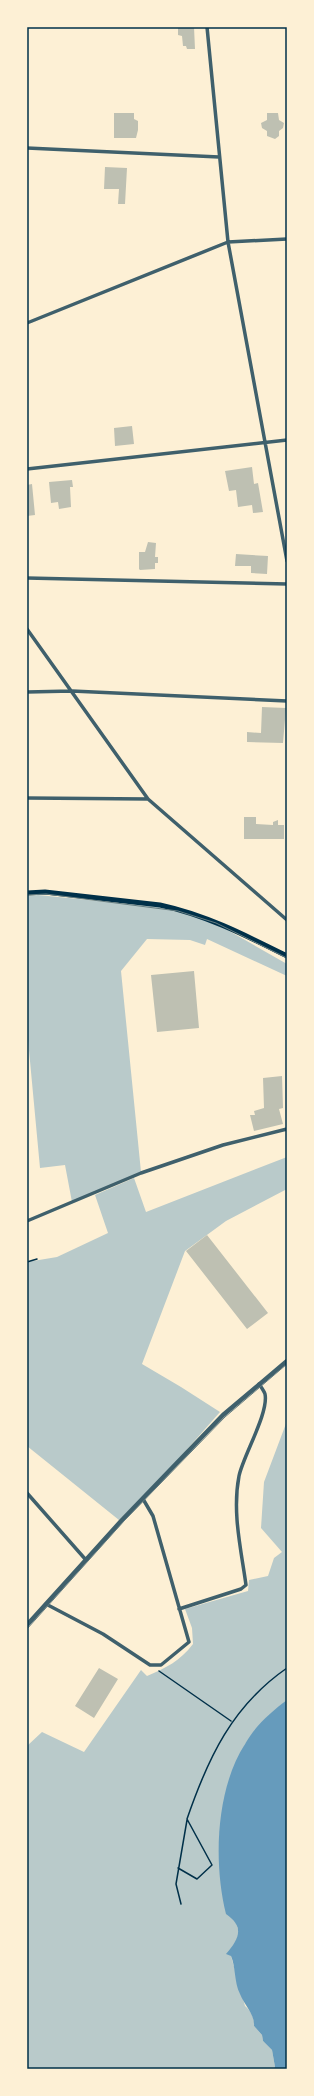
<svg xmlns="http://www.w3.org/2000/svg" width="314" height="2096" font-family="Roboto,sans-serif">
<rect width="100%" height="100%" fill="#fdf0d5"/>
<path fill="#b9caca" d="M38,895L159,907L185,914L217,924L287,964V976L207,939L205,945L190,940L147,939L121,971L141,1172L72,1202L65,1165L40,1168L27,1029V896Z
M287,1157V1189L226,1221L185,1251L142,1364L181,1387L220,1412L175,1463L119,1520L27,1446V1262L57,1257L108,1233L95,1195L134,1178L146,1212Z
M287,1421V1700L266,1718L245,1744L228,1784L219,1838L220,1869L239,1933L231,1956L245,2006C251,2011 255,2018 254,2026L262,2035L263,2041L272,2050L275,2067L273,2069H27V1746L42,1732L84,1752L141,1670L147,1676C166,1668 180,1661 193,1644L192,1628L185,1609L248,1591L249,1580L268,1576L274,1558L282,1552L261,1528L264,1482Z"/>
<path fill="#669bbc" d="M287,1700V2069H273L275,2067L272,2050L263,2041L262,2035L254,2026C255,2014 244,2005 240,1994C234,1982 236,1968 231,1956L226,1954C239,1939 245,1927 226,1914C213,1862 216,1789 245,1744C255,1726 271,1712 287,1700Z"/>
<path fill="#bec0b2" d="M178,27H194L195,49H187L186,46H183L182,36L178,35Z
M114,113H134V119L138,121V130L136,138H114Z
M267,113H278L279,120L284,123L283,128L279,131V136L275,139L267,136V131L262,128L261,123L267,120Z
M105,167L127,168L125,204H118L119,189H104Z
M132,426L134,444L115,446L114,428Z
M252,467L254,484L258,483L263,512L253,513L252,505L238,507L236,490L229,491L225,471Z
M72,480L73,487H70L71,507L59,509L58,502L51,503L49,482Z
M32,484L35,515L27,516V485Z
M148,542L156,543L155,557H158V563H155V569L140,570L139,569V552H145Z
M236,554L268,556L267,574L251,573V566H235Z
M262,707L286,708L283,743L247,742V732L261,733Z
M244,817H256V824L273,825V822L278,820V825H284V839H244Z
M194,971L199,1028L157,1032L151,975Z
M282,1076L283,1108L279,1109L283,1124L254,1131L250,1115H255L254,1111L264,1108L263,1078Z
M207,1235L268,1313L247,1329L186,1251Z
M99,1668L118,1679L94,1718L75,1706Z"/>
<g fill="none" stroke-linecap="round" stroke-linejoin="round">
<path stroke="#003049" stroke-width="1.5" d="M27,1262L37,1259
M159,1671L231,1721
M178,1868L197,1879L212,1865L187,1819C208,1758 232,1706 287,1668
M181,1904L176,1884L187,1820"/>
<path stroke="#3f606c" stroke-width="3.5" d="M207,27L228,242L287,561
M27,148L219,157
M27,323L228,242L287,239
M27,469L287,440
M27,578L287,584
M27,629L148,799L287,920
M27,692L72,691L287,701
M27,798L148,799
M27,1221L141,1173L223,1145L287,1129
M27,1493L86,1560
M46,1604L103,1634L150,1665H161L189,1642L153,1516L143,1499
M179,1609L241,1589L246,1585C241,1549 232,1512 239,1476C243,1456 269,1413 265,1394C264,1391 261,1387 259,1384"/>
<path stroke="#3f606c" stroke-width="4.5" d="M27,1625L122,1520L223,1415L287,1361"/>
<path stroke="#003049" stroke-width="5" d="M27,893L45,892L160,905C206,915 245,935 287,956"/>
<path stroke="#657d81" stroke-width="1" d="M27,895L46,894L178,911L216,923L287,958
M27,1629L124,1521L225,1417L287,1364"/>
</g>
<rect width="314" height="2096" fill="none" stroke="#fdf0d5" stroke-width="56"/>
<rect x="28" y="28" width="258" height="2040" fill="none" stroke="#003049" stroke-width="1.5"/>
</svg>
